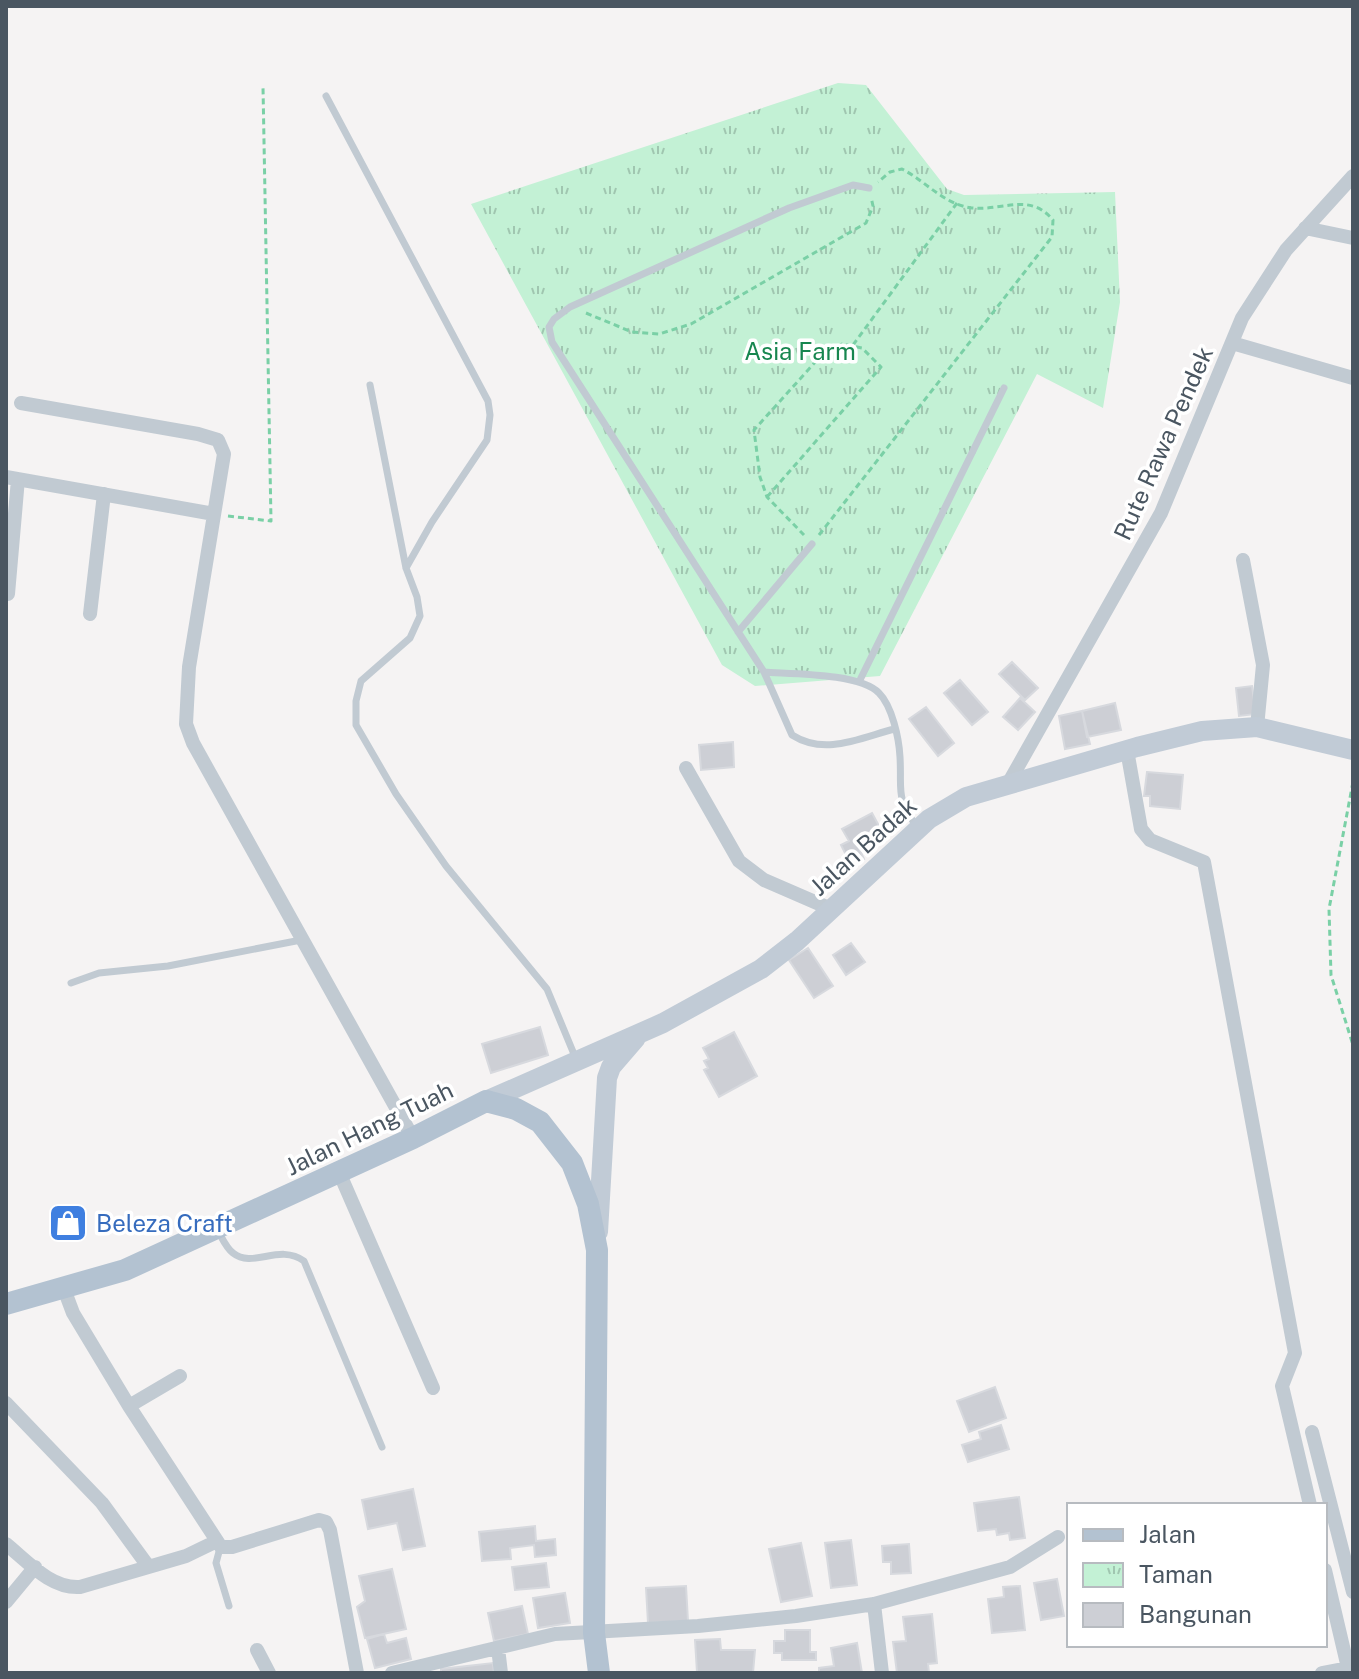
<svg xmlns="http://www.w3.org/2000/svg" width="1359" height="1679" font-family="'Public Sans',sans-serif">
<defs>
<pattern id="park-tufts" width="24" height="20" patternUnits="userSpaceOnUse" patternTransform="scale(2)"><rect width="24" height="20" fill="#c3f1d5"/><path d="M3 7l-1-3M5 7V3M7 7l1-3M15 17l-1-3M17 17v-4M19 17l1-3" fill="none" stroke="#a0c6b0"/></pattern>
</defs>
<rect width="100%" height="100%" fill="#f5f3f3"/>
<path fill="url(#park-tufts)" d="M838,83L866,85L947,189L964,195L1115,192L1120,302L1103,408L1037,374L880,676L755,686L722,665L471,204Z"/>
<path fill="#cdcfd5" stroke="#d7d9de" stroke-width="2" d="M1012,662L1038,688L1025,700L999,674Z
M960,680L988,712L972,725L944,693Z
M1252,686L1256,714L1239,716L1236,688Z
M1020,698L1035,712L1018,730L1003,717Z
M1115,703L1121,730L1087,737L1082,711Z
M926,707L954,743L938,756L909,719Z
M1082,711L1090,744L1065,749L1059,716Z
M733,742L734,767L701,770L699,745Z
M1147,772L1183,775L1180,809L1150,806V796H1144Z
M872,813L884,835L859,848L864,859L851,865L841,845L849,841L842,829Z
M851,943L865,962L846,975L833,955Z
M808,948L833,986L814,998L789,960Z
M540,1027L548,1055L491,1073L482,1044Z
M734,1032L757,1076L719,1097L704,1070L708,1068L704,1061L709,1059L703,1048Z
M995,1387L1006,1418L969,1432L957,1401Z
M1001,1425L1009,1449L968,1462L962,1445L981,1439L979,1432Z
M413,1489L425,1546L403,1550L397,1523L368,1529L362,1500Z
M1019,1497L1025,1538L1010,1540L1009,1533L997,1535L996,1529L978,1531L974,1503Z
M535,1526L536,1541L555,1539L556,1555L535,1557L534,1545L510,1548L511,1559L482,1561L479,1532Z
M851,1540L857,1585L831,1588L825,1543Z
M801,1543L812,1596L781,1602L769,1549Z
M909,1544L911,1573L891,1574V1562H883L882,1546Z
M546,1563L549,1587L515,1590L512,1567Z
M392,1569L406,1629L365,1638L357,1607L365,1601L359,1576Z
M1057,1579L1064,1616L1041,1620L1034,1583Z
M686,1586L688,1621L648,1623L646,1588Z
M1020,1586L1025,1630L992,1633L988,1599L1004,1597L1003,1587Z
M565,1593L570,1623L538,1628L533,1598Z
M522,1606L528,1634L494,1641L488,1613Z
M932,1614L937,1663L928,1664L929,1673H897L893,1642L906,1641L903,1617Z
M785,1630H810V1652H816V1660H782V1653H774V1641H785Z
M384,1634L387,1643L406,1638L411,1659L375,1668L367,1639Z
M720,1639L721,1650H755L753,1673L697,1672L695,1640Z
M857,1643L862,1673H819V1668L834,1666L831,1648Z
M493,1663L494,1673H441V1669Z"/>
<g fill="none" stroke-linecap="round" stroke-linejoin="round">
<path stroke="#7ad0a6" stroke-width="3" stroke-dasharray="6 4" stroke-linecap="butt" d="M586,313L632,332L659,334L691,324L866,223L873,206L871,197
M853,345L957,203
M767,497L881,367L862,348L842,344L818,359L754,430L760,477L767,497L804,535
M228,516L271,521L263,87
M819,535L1052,237L1053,220C1030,192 1003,211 972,208C943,204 927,182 902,169L890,172L878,182
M1353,782L1329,909L1331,975L1353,1045"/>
<path stroke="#c1cad2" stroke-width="7" d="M326,96L488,401L490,415L487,440L432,522L406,568
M869,188L853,185L789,208L570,307L554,319L549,327L552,342L764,672L792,735C825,756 860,738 894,729
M370,385L406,568L417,597L420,616L410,638L361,681L356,701V725L396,794L446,866L547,989L576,1059
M738,632L812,544
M764,672C791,674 860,673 879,693C892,706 899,738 900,757C902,792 895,796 917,827
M859,682L1004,388
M71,983L99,973L168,966L301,940
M218,1231C222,1238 227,1249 233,1253C253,1269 279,1243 304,1261L382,1447
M220,1548L216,1563L229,1606"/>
<path stroke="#c1cad2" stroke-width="14" d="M1305,228L1353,238
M1232,343L1353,378
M21,403L198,434L218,440L224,454L189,667L186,724L193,743L413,1138
M6,477L214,514
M1243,560L1263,665L1257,727
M8,594L18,479
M90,614L104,494
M1127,750L1141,829L1150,840L1204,862L1295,1353L1282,1386L1310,1505
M686,768L739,861L764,880L831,909
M1008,784L1161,513L1242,318L1286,250L1353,176
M339,1172L433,1388
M64,1289L73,1313L129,1406L221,1547H232L319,1520L326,1522L330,1530L357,1673
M6,1403L102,1503L148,1566
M129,1406L180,1376
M1312,1432L1353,1592
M6,1544C28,1562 51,1589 80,1587L186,1556L217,1541
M6,1602L35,1567
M874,1604L882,1673
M498,1648L501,1673
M257,1650L269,1673
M392,1673L555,1634L698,1626L796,1616L874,1604L1010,1567L1058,1537
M1322,1673L1348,1668L1325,1570"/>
<path stroke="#c1cbd6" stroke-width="20" d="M486,1101L663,1023L761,969L797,941L929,819L966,797L1137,747L1202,731L1257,727L1353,750
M598,1232L607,1078L611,1067L636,1038"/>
<path stroke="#b3c2d1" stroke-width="22" d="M6,1304L125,1270L413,1138L486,1101L516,1109L540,1122L572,1163L588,1204L597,1250L594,1633L599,1673"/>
</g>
<defs>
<g id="shop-square" transform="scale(2)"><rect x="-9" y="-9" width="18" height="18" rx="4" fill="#3f7fe0" stroke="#fff"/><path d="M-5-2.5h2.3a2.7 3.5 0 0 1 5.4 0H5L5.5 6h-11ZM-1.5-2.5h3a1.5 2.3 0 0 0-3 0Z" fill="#fff"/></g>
</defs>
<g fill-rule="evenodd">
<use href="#shop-square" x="68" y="1223"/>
</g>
<g text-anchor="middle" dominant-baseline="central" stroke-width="7" stroke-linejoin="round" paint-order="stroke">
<g font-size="24" fill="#17864f" stroke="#fff">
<text x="800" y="351">Asia Farm</text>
</g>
<g font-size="24" fill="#4a5661" stroke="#fff">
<text transform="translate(1163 443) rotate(-66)">Rute Rawa Pendek</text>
<text transform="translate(863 846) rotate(-42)">Jalan Badak</text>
<text transform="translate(369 1128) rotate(-26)">Jalan Hang Tuah</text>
</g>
<g font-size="24" fill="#366cbe" stroke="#fff" text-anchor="start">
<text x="96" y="1223">Beleza Craft</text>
</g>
</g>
<rect width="1359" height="1679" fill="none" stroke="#4a5661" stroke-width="16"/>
<rect x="1067" y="1503" width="260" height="144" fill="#ffffff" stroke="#b7bbc0" stroke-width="2"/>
<rect x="1083" y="1529" width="40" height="12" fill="#b3c2d1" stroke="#b7bbc0" stroke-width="2"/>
<text x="1139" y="1543" font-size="24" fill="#4a5661">Jalan</text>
<rect x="1083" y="1563" width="40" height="24" fill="url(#park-tufts)" stroke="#b7bbc0" stroke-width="2"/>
<text x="1139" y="1583" font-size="24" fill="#4a5661">Taman</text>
<rect x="1083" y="1603" width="40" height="24" fill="#cdcfd5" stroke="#b7bbc0" stroke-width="2"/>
<text x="1139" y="1623" font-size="24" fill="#4a5661">Bangunan</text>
</svg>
